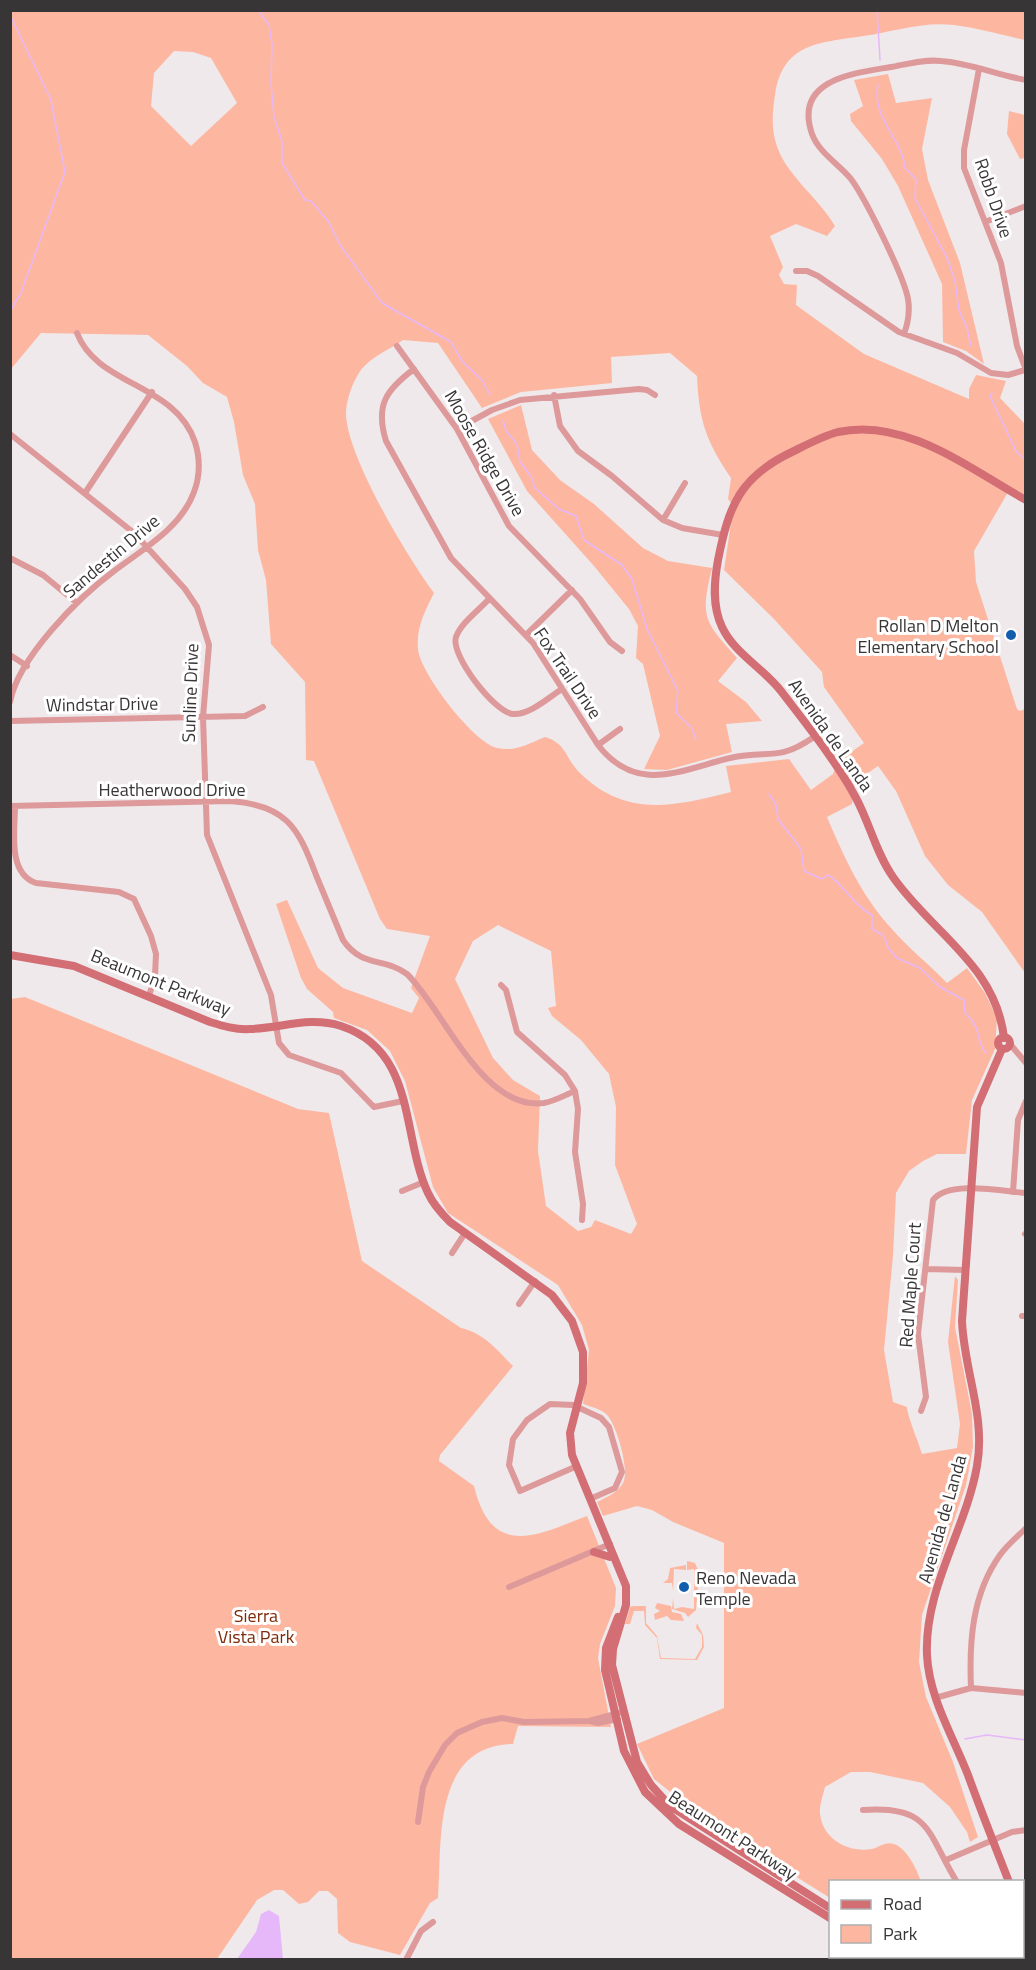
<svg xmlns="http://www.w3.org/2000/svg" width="1036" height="1970" font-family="'Titillium Web',sans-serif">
<rect width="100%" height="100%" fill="#efe9eb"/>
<path fill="#fdb7a1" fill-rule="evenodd" d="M10,11H1025V40C1002,35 978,28 954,25C923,21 893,32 863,36C820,43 783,42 775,95C772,115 771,130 778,149C788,176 820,200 835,226L827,236L796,224L770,236L783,267L779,275L784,284L797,285L796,305L864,354L969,399V389L976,375L1006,381L1000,398L1025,424V495L1011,487L974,551L976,582L1017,709L1020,711L1025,709V973L982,912L948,885L925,856L896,791L878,766L855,782L852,804L827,817C844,857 861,895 891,928C908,948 929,964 947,983L967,968L985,993L997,1018L995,1049L972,1100L966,1154H937L923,1161L909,1171L896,1193L893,1256L884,1350L893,1402L907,1407C907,1415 919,1443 922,1454L957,1448L960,1424L948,1342L955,1276L958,1280L955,1327L972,1414L973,1447L966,1485L922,1615L919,1662L926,1697L953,1762L978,1837L970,1842L967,1832L950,1807L923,1783L870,1772H851L825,1787C823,1795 819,1806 820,1814C823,1840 849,1853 872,1849C880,1847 885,1841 894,1844C908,1849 916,1869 921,1881L830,1882V1898L706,1820L654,1779L637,1744L724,1708V1543L673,1522L652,1510L637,1506L603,1516L597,1502C607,1497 617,1493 623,1483C630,1471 617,1427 608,1416C602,1409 591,1407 583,1404L589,1350L582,1325L558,1285L448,1213L433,1187L405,1081L390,1051L367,1030L334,1018L333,1012L307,989L301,978L276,904L287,900L318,968L343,988L412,1013L419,998L411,988L430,936L387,929L380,919L314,761L306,760L305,682L271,644L266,580L258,550L255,504L243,475L234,422L227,397L203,383L187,366L148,335L41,333L11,369ZM174,51L193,52L211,58L237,103L191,146L151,106L154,73ZM403,340L438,343L482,408L521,392L612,383L611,357L670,353L697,376C699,421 706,441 731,478L728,499L736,509L731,523L724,570L774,619L822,672L824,687L864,743L838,761L833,774L811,790L789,759L726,766L731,792C675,806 626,819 579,772C564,756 567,744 545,737C528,744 515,752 497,748C473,742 420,673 418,649C416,628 425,611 434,593C408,558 345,454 346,412C347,398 352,384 359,373C369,357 388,351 403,340ZM498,925L551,951L556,1006L548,1008L552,1016L581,1040L609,1074L616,1107L615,1165L637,1224L631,1234L595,1220L591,1227L578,1231L546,1206L538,1151L540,1096L513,1080L493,1058L455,979L473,941Z
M888,74L896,103L932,98L922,149L928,180L960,263L984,364L966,351L943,342L942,284L898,186L882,159L851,121L850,114L863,106L854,80Z
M1009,111L1025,115V158L1020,159L1007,134Z
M521,405L532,450L560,480L594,504L643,548L668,561L712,568C700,618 704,621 737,658L718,681L746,702L762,721L726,724L732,752L667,770L644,769L660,736L643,664L636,658L638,626L629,609L594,566L527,491L488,419Z
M25,997L298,1109L329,1113L362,1261L461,1328C484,1333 497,1350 513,1366L440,1455L439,1461L474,1486C492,1559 535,1536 587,1516L616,1588L615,1606L600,1644L598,1658L611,1727L518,1726L513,1744C432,1746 442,1841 438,1898L430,1903L400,1955L350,1942L338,1933L337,1899L328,1891H319L308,1902L299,1904L283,1890H274L257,1900L217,1959H11L10,999Z
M687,1561L695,1563L699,1572L696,1610L688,1617L685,1613L672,1609L673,1598L674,1609L682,1607L694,1609V1569L687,1570Z
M686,1565V1570L674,1569L673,1591L672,1583H663L668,1579L670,1568Z
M657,1603L671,1606L672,1612L681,1614L684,1621L671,1620L667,1616L655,1620L654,1614L660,1611L655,1608Z
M633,1606H646V1623L657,1636L661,1658L695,1659L702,1647V1635L696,1628L697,1623L703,1635L704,1647L697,1660L660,1659L657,1638L645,1625L644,1611H634L630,1624H625L630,1607Z"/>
<path fill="#e6b8f9" d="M269,1910L279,1916L283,1959H237L256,1932L261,1914Z"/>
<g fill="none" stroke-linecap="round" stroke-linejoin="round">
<path stroke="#e6b8f9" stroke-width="1.5" d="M258,10L269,25L272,44L271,84L274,117L282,141V163L305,200L311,201L328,221L340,245L382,303L451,342L462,361L482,380L490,395
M877,10L880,60
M10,15L51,100L65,172L21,293L10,311
M878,85C871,117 902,138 905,168L916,179L915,198L947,258L955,281L959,310L967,328L971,346
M992,393L990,396L1017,453L1026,459
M503,420L506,431L517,444L520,462L531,476L535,488L559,509L576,516L584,540L622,565L632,579L647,629L678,691L676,713L691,727L696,739
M769,794L776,805L778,819L801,849L804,871L822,879L827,875C840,879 853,906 872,915V929L883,935L889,949L897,958L920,968L940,987L964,1000L965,1013C984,1030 974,1039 986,1053
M965,1739L987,1735L1026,1740"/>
<path stroke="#de999b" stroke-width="6" d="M979,69L964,150V168L1001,263L1017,346L1026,370
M985,222L1026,206
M796,271H807L818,276L899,332L957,353L991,373L1008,375L1025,370
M904,334C908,323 910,311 908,299C904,276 865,198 851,179C839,164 819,153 812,134C793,79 855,73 891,67C907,64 925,59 941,61C970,63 997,75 1026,80
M397,346L457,429L509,526L580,599L610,642L622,651
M414,369C386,390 375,405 386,441L451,558L533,643L598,745C637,795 680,770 730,758C769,749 776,763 814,737
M554,395L560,426L578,451L612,476L663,520L682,528L723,535
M457,429L492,410L520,400L639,389L647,390L655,395
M10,434L134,533L185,589L197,607L209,645L203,717L207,835L271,995L279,1043L289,1055L341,1073L374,1107L403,1101
M85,493L152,392
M663,520L685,483
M10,558L43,575L77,603
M489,599C479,610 461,623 456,637C450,655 495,713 513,714C530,715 549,697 562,689
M526,635L572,590
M10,655L27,666
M10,702C18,658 79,597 114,571C143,549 181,528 194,492C200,476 200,458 195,442C175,383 97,386 77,333
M10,721L245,716L263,707
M598,745L620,729
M10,806L230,801C285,805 298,826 316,875C325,897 334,918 343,940C362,968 384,957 407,974C444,1010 482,1111 544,1103C555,1101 565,1095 575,1091
M15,806C15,830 7,873 36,883L119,892L134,899L151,936L156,954L155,976L149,996
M501,985L506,990L517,1032L565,1075L575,1091L578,1109L575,1152L583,1204L582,1220
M1010,1044L1026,1063
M402,1191L424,1182
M1013,1192L1018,1120L1026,1101
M1025,1234L1026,1233
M452,1253L465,1233
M926,1269L965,1270
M519,1304L535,1281
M1022,1316H1026
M921,1411L926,1397L918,1334L933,1200C948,1180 1002,1191 1026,1193
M577,1466L520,1491L509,1465L513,1439L527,1420L550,1404L573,1405L601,1418L609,1427L622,1472L615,1488L590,1499
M509,1587L610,1544
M971,1688C969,1642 972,1594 1000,1555C1007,1545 1017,1537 1026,1528
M935,1698L971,1688L1026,1693
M590,1721L598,1723L618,1719
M863,1810C932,1805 927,1834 957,1882
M418,1822L423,1787L429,1772L445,1745L457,1733L482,1722L502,1718L524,1722L589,1721L619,1713
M946,1860L1012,1832L1026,1830
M869,1956L874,1960
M406,1960L421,1931L433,1922"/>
<path stroke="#d36e74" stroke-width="8" d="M10,955L74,966L210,1022C223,1026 236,1030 250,1029C282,1028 309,1016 341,1026C417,1051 401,1136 428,1193C433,1204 441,1213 450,1222L552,1295L572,1321L583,1352V1383L570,1433L572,1455L626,1586V1605L613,1649L612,1665L637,1762L651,1785L670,1806L830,1908
M998 1043a6 6 0 1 1 12 0a6 6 0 1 1-12 0Z
M1004,1038C996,965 932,933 893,877C876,853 870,824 856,798C836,761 807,725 781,691C763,668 734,653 722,627C712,606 714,582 718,560C729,505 740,476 794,451C808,444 823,436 838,432C905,417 970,469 1026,500
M1002,1049L977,1107L962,1321C964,1371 986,1416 977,1466C966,1529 924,1589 927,1655C929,1698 953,1736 968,1775C981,1811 995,1846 1009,1882
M594,1552L610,1557
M618,1617L606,1648L605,1670L624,1751L645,1792L679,1824L830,1918
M1022,1913L1026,1921
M893,1956L898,1960
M909,1956L913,1960"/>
</g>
<g fill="#125ead" stroke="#fff" stroke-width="2">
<circle cx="1011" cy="635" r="6"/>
<circle cx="684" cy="1587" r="6"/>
</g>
<g text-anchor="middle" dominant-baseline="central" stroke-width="6" stroke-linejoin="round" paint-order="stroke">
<g font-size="18" fill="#383536" stroke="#fff">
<text transform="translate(994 198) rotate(71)">Robb Drive</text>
<text transform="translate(485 453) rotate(60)">Moose Ridge Drive</text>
<text transform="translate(111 556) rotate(-40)">Sandestin Drive</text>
<text transform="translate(568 673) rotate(56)">Fox Trail Drive</text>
<text transform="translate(190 693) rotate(-88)">Sunline Drive</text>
<text transform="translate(102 704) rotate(-1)">Windstar Drive</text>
<text transform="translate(831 735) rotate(55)">Avenida de Landa</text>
<text x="172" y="789">Heatherwood Drive</text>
<text transform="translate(161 982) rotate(22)">Beaumont Parkway</text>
<text transform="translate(910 1285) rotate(-86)">Red Maple Court</text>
<text transform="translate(942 1519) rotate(-74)">Avenida de Landa</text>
<text transform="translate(733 1835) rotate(33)">Beaumont Parkway</text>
</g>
<g font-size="18" fill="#383536" stroke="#fff" text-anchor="end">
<text x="999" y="625">Rollan D Melton<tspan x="999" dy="21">Elementary School</tspan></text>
<text x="696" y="1577" text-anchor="start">Reno Nevada<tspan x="696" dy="21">Temple</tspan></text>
</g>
<g font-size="18" fill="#7e2909" stroke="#fff">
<text x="256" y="1615">Sierra<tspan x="256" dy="21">Vista Park</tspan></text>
</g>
</g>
<rect width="1036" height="1970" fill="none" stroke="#383536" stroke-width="24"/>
<rect x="829" y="1880" width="195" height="78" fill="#ffffff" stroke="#afaeaf" stroke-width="1.5"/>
<rect x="841" y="1900" width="30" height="9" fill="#d36e74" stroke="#afaeaf" stroke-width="1.5"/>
<text x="883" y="1910" font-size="18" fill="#383536">Road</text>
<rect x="841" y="1925" width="30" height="18" fill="#fdb7a1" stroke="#afaeaf" stroke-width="1.5"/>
<text x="883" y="1940" font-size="18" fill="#383536">Park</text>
</svg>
